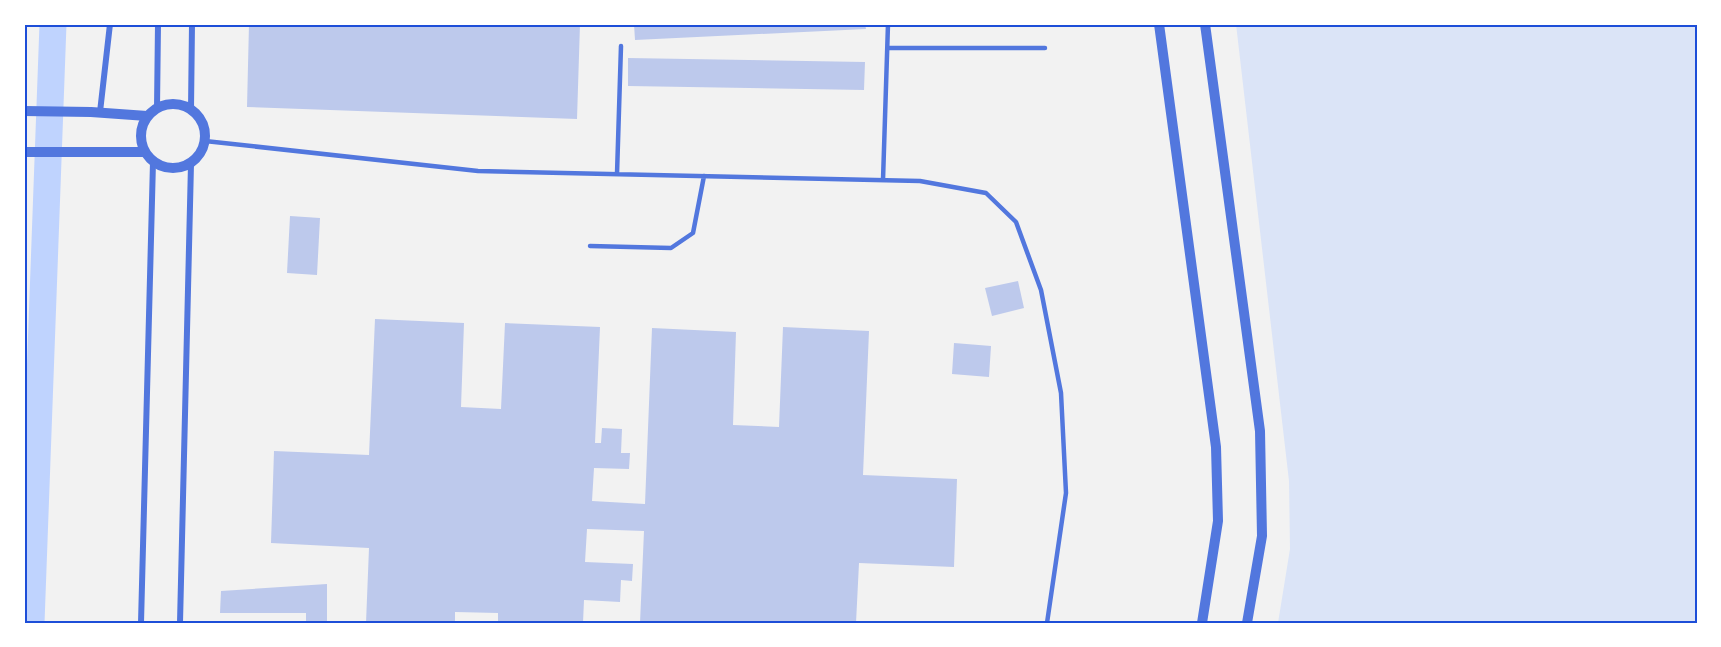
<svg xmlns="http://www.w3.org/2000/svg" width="1721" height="647" font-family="'PT Sans Narrow',sans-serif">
<rect width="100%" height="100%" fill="#f2f2f2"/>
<path fill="#dbe4f7" d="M1236,24H1697V623H1278L1290,549L1289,481Z"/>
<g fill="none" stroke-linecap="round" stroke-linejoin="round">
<path stroke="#bfd3fe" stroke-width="27" d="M31,623L53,24"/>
</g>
<path fill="#bdc9ec" d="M249,24H580L577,119L247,107Z
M634,24H865L866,29L635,40Z
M628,58L865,62L864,90L628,86Z
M290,216L320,218L317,275L287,273Z
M1018,281L1024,308L992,316L985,288Z
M375,319L464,323L461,407L501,409L505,323L600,327L595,443H601L602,428L622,429L621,453H630L629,469L594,468L592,501L645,504L652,328L736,332L733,425L779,427L783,327L869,331L863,475L957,479L954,567L859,563L856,623H640L644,531L587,529L585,562L633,564L632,581L621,580L620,602L584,600L583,623H498V613L455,612V623H366L369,548L271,543L274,451L369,455Z
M954,343L991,346L989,377L952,374Z
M327,584V623H306V613H220L221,591Z"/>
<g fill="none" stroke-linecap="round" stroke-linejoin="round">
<path stroke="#5277de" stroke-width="4.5" d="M888,48H1045
M205,141L478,171L920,181L986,193L1016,222L1041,290L1061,393L1066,493L1047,623
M617,174L621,46
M883,180L888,24
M590,246L671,248L693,233L704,176"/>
<path stroke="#5277de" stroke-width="6" d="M157,108L158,24
M191,109L192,24
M100,112L110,24
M141,623L153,162
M180,623L191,164"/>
<path stroke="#5277de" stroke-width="10" d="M1159,24L1216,447L1218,521L1202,623
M1205,24L1260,431L1262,536L1247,623
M141 136a32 32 0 1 1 64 0a32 32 0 1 1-64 0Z
M24,111L91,112L147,116
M24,152H145"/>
</g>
<rect width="1721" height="647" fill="none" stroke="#ffffff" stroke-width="51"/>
<rect x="26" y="26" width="1670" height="596" fill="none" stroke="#1d4ed8" stroke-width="2"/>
</svg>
